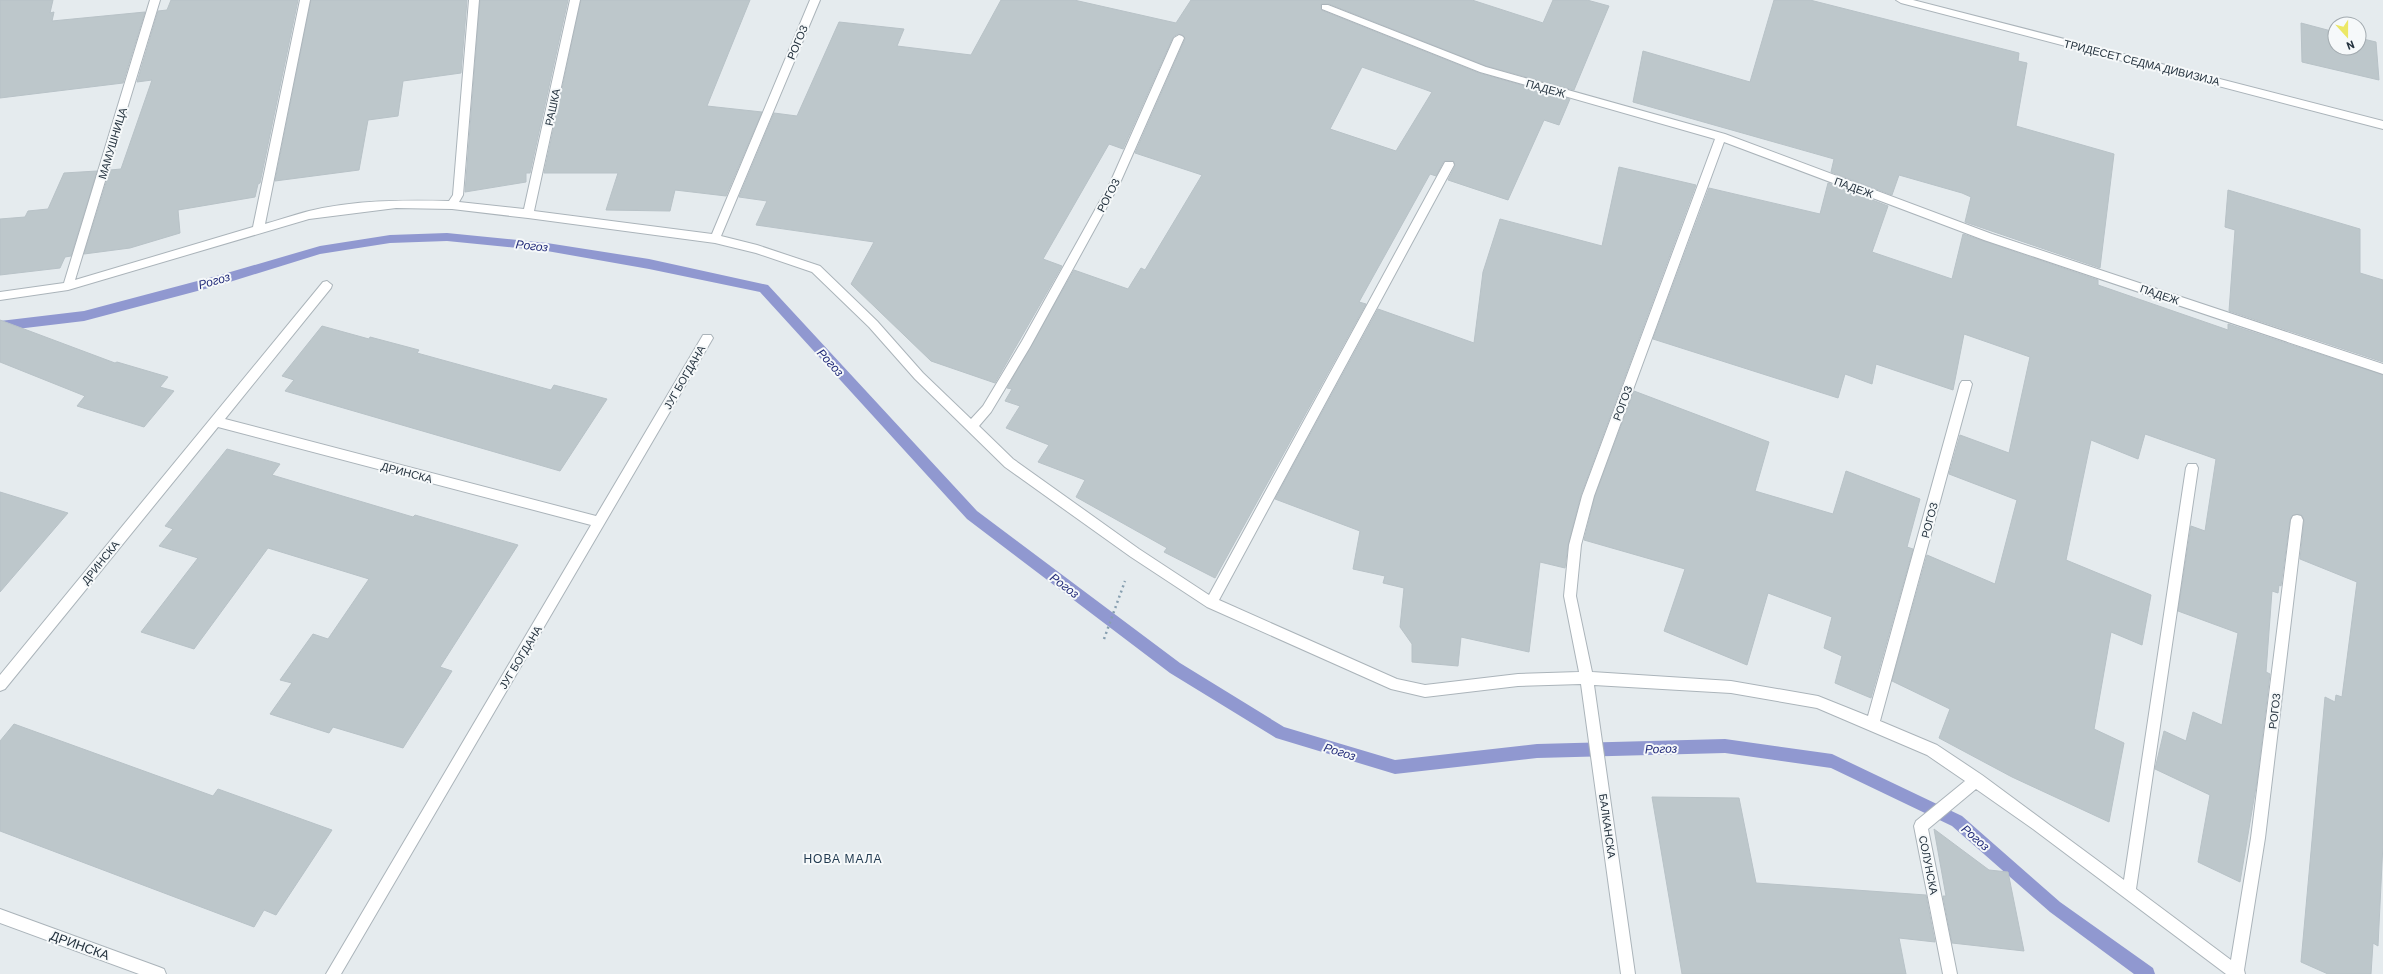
<svg xmlns="http://www.w3.org/2000/svg" width="2383" height="974" font-family="Barlow,sans-serif">
<rect width="100%" height="100%" fill="#e5ebee"/>
<g fill="none" stroke-linecap="round" stroke-linejoin="round">
<path fill="#9098d0" fill-rule="evenodd" d="M447,233L547,243L649,259L768,285L977,511L1180,663L1284,727L1395,760L1537,744L1725,739L1832,754L1962,816L2060,902L2153,968L2155,974H2134L2050,912L1952,826L1831,768L1725,753L1537,758L1395,774L1276,738L1170,673L967,519L760,292L649,269L547,251L447,241L390,243L320,254L220,285L84,321L0,331V321L84,311L220,275L320,246L390,235Z"/>
</g>
<path fill="#bdc7cb" stroke="#b8c2c7" fill-rule="evenodd" d="M0,0H53L50,13L54,12L52,21L145,12L123,83L0,98Z
M171,0H298L260,183L258,184L255,197L178,210L180,233L130,248L84,254L110,170L121,169L152,80L137,82L158,11L167,10Z
M311,0H467L461,73L403,81L398,116L368,120L359,170L275,181Z
M480,0H568L530,173H526V182L465,192Z
M581,0H750L707,106L762,112L726,196L675,190L670,211L606,210L618,173H544Z
M1001,0H1074L1176,23L1191,0H1472L1543,23L1553,0H1587L1609,6L1574,90L1486,66L1329,4H1321V10L1479,73L1570,99L1559,125L1544,120L1508,200L1448,180L1455,166L1454,161H1444L1436,176L1430,174L1359,302L1366,304L1215,578L1164,552L1167,548L1076,497L1085,480L1038,462L1049,445L1006,428L1020,406L1005,401L1012,389L1007,388L1074,270L1128,289L1141,268L1145,270L1202,175L1135,153L1185,39L1183,35L1178,34L1173,37L1123,149L1109,144L1043,259L1062,266L995,383L931,361L851,284L874,242L756,225L767,201L739,197L774,113L797,116L839,22L904,29L897,46L971,55ZM1362,67L1432,92L1396,151L1330,129Z
M1774,0H1810L2019,53L2018,61L2027,63L2016,126L2114,154L2100,268L1965,222L1971,197L1962,193L1899,175L1892,195L1831,172L1834,159L1633,102L1643,51L1750,82Z
M2301,23L2335,32V48H2359V38L2376,42L2379,80L2302,62Z
M1619,167L1696,185L1581,495L1568,545L1565,568L1540,562L1529,652L1461,637L1458,666L1412,662V644L1400,627L1404,588L1383,583L1385,576L1353,569L1360,531L1275,499L1378,309L1474,343L1483,272L1500,219L1602,246Z
M97,171L71,256L65,257L60,268L0,275V219L25,217L28,211L48,209L64,173Z
M1828,183L1888,206L1872,252L1952,279L1963,234L2098,280V285L2228,330V324L2383,375V843L2378,946L2373,943L2371,974H2328L2301,962L2325,697L2335,702L2336,695L2342,697L2357,582L2300,559L2304,520L2302,515H2293L2290,519L2281,586L2279,585L2278,593L2272,591L2266,672L2270,674L2257,781L2240,882L2198,862L2210,795L2155,769L2164,731L2186,741L2193,712L2222,725L2238,633L2178,611L2191,526L2205,531L2216,459L2145,434L2138,459L2091,440L2066,560L2151,595L2142,645L2111,632L2094,729L2124,743L2109,822L2012,777L1939,738L1950,709L1892,681L1927,555L1995,584L2017,500L1949,474L1960,435L2009,453L2030,357L1964,334L1953,390L1876,364L1872,384L1845,374L1838,398L1653,339L1709,188L1820,214Z
M2228,190L2360,229V273L2383,280V362L2229,311L2235,230L2225,227Z
M0,320L115,363L117,362L168,377L160,387L174,391L144,427L77,406L85,396L0,362Z
M322,326L369,339L370,337L419,350L417,353L551,390L554,385L607,399L560,471L285,391L294,380L282,376Z
M1634,391L1769,442L1755,491L1833,514L1846,471L1920,499L1907,547L1913,549L1871,698L1835,683L1842,656L1824,648L1832,617L1768,593L1747,665L1664,631L1685,569L1584,540L1595,496Z
M227,449L280,464L272,475L413,517L415,515L518,545L440,667L452,671L403,748L333,727L329,733L270,714L292,683L280,680L313,634L328,639L369,579L268,548L194,649L141,632L198,558L159,546L173,529L165,526Z
M0,492L68,513L0,592Z
M14,724L213,796L218,789L332,830L276,915L264,910L254,927L0,831V741Z
M1652,797L1739,798L1756,883L1926,895L1935,942L1899,938L1906,974H1682Z
M1934,829L1989,870L2008,872L2024,951L1952,943L1943,896H1946Z"/>
<g fill="none" stroke-linecap="round" stroke-linejoin="round">
<g stroke="#abb4ba" stroke-width="2">
<path id="street" d="M150,0H160L75,280L253,227L300,0H310L265,224C279,220 294,215 309,211C355,200 402,200 449,201L453,195L469,0H479L463,195L459,202L524,209L570,0H580L534,211L712,234L810,0H820L721,236L757,245L820,266L877,321L923,373L971,419L983,406L1022,341L1110,183L1174,38L1179,35L1182,36L1184,38L1120,183L1030,347L991,412L979,426L1013,459L1139,549L1209,595L1445,162H1453L1454,165L1219,600L1397,679L1425,685L1518,674L1579,672L1564,596L1569,545L1582,496L1715,139L1480,72L1322,9V5H1328L1486,67L1725,134L1992,234L2383,364V374L1984,240L1724,142L1594,496L1581,545L1576,596L1592,672L1731,681L1818,696L1868,716L1960,384L1962,381H1970L1972,384L1880,721L1937,745L1982,775L2124,880L2186,468L2188,464H2196L2198,468L2136,889L2231,960L2251,838L2291,520L2293,516L2297,515L2301,516L2303,520L2265,838L2244,970L2245,974H2226L2033,829L1976,789L1928,829L1957,974H1943L1914,826L1916,821L1965,781L1927,755L1817,708L1731,693L1594,685L1635,974H1621L1581,684L1518,686L1425,697L1391,689L1207,607L1131,557L1005,467L915,379L869,327L812,272L756,253L715,243L528,218L452,209L396,208L309,219L68,290L0,300V292L64,283Z
M1896,0H1913L2383,121V129L1901,3Z
M327,281L332,285L331,288L225,419L596,516L703,335H711L713,338L341,974H326L591,525L218,427L5,689L0,691V675L323,282Z
M0,909L159,967L164,969L166,974H139L0,923Z"/>
</g>
<path stroke="#879fb0" stroke-width="2.5" stroke-dasharray="2 3.5" stroke-linecap="butt" d="M1104,639L1125,581"/>
<use href="#street" fill="#fff" fill-rule="evenodd"/>
</g>
<g text-anchor="middle" dominant-baseline="central" stroke-width="4" stroke-linejoin="round" paint-order="stroke">
<g font-size="11" fill="#25333f" stroke="#f6f9fa">
<text transform="translate(797 42) rotate(-67)">РОГОЗ</text>
<text transform="translate(2142 62) rotate(14)">ТРИДЕСЕТ СЕДМА ДИВИЗИЈА</text>
<text transform="translate(1546 88) rotate(16)">ПАДЕЖ</text>
<text transform="translate(552 107) rotate(-78)">РАШКА</text>
<text transform="translate(112 143) rotate(-73)">МАМУШНИЦА</text>
<text transform="translate(1854 187) rotate(20)">ПАДЕЖ</text>
<text transform="translate(1108 195) rotate(-62)">РОГОЗ</text>
<text transform="translate(2160 294) rotate(19)">ПАДЕЖ</text>
<text transform="translate(684 377) rotate(-60)">ЈУГ БОГДАНА</text>
<text transform="translate(1622 403) rotate(-70)">РОГОЗ</text>
<text transform="translate(407 472) rotate(15)">ДРИНСКА</text>
<text transform="translate(1929 520) rotate(-75)">РОГОЗ</text>
<text transform="translate(100 562) rotate(-51)">ДРИНСКА</text>
<text transform="translate(520 657) rotate(-59)">ЈУГ БОГДАНА</text>
<text transform="translate(2274 711) rotate(-83)">РОГОЗ</text>
<text transform="translate(1608 826) rotate(82)">БАЛКАНСКА</text>
<text transform="translate(1929 865) rotate(79)">СОЛУНСКА</text>
</g>
<g font-size="12" font-style="italic" fill="#212a79" stroke="#f6f9fa">
<text transform="translate(532 245) rotate(6)">Рогоз</text>
<text transform="translate(214 280) rotate(-16)">Рогоз</text>
<text transform="translate(831 362) rotate(47)">Рогоз</text>
<text transform="translate(1065 585) rotate(37)">Рогоз</text>
<text transform="translate(1661 748) rotate(-2)">Рогоз</text>
<text transform="translate(1340 751) rotate(17)">Рогоз</text>
<text transform="translate(1976 837) rotate(41)">Рогоз</text>
</g>
<g font-size="12" letter-spacing="1" fill="#213a50" stroke="#f6f9fa">
<text x="843" y="858">НОВА МАЛА</text>
</g>
<g font-size="13" fill="#25333f" stroke="#f6f9fa">
<text transform="translate(80 945) rotate(20)">ДРИНСКА</text>
</g>
</g>
<g transform="translate(2347 36) rotate(159)"><circle r="19" fill="#f6f9fa" stroke="#a2aaaf"/>
<path d="M0-3L7 15L0 10L-7 15Z" fill="#ece865"/>
<text y="-6" font-size="11" font-weight="bold" text-anchor="middle" fill="#25333f">N</text>
</g>
</svg>
